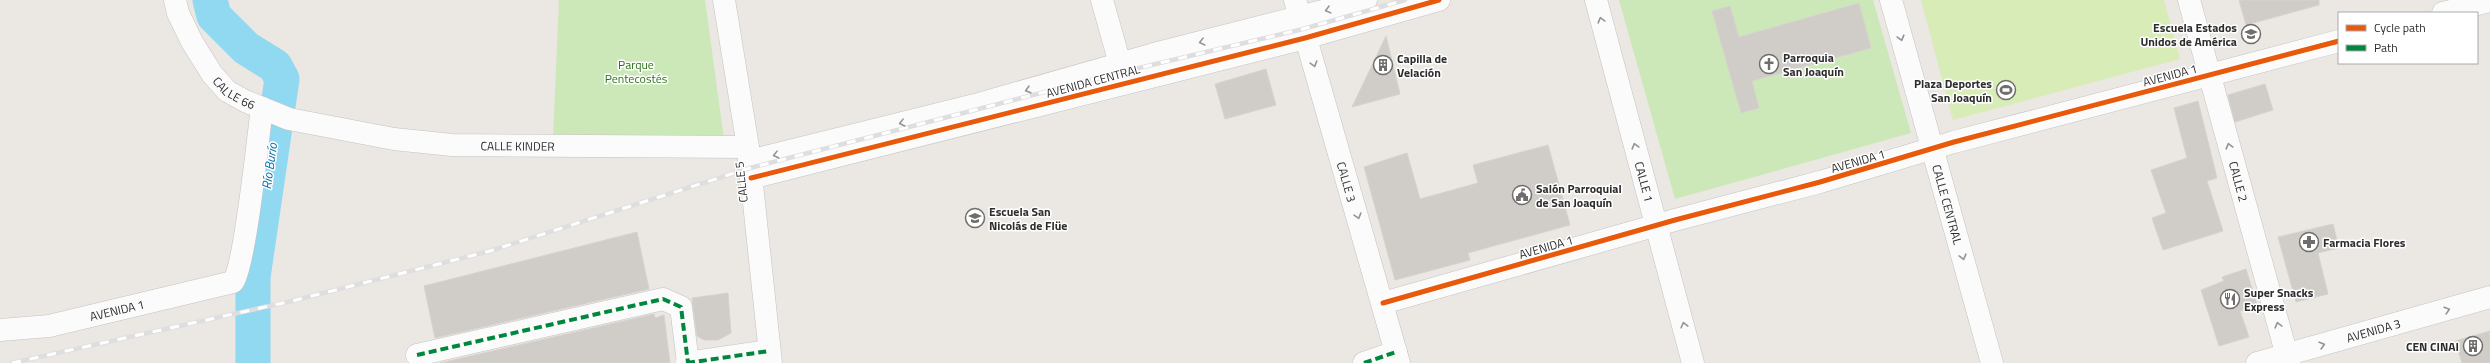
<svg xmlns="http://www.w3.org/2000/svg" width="2490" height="363" font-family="'Titillium Web',sans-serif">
<rect width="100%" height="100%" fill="#ebe7e2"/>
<path fill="#cce8b9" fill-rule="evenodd" d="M559,0H705L725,147L553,138Z
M1619,0H1873L1911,133L1675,199ZM1858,3L1871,47L1752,81L1759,108L1741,113L1713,11L1730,7L1739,37Z"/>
<path fill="#d8ecb7" d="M1921,0H2164L2180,59L1953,120Z"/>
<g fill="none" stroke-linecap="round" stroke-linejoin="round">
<path stroke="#91d8f1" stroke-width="35" d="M210,0L214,16L246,48L275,66L282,79L253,277V363"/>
</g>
<path fill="#d0cdc9" stroke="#d6d3ce" d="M2239,0H2319V5L2246,25Z
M1859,3L1871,48L1752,81L1759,108L1741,113L1712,11L1730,6L1739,37Z
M1386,36L1400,94L1352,107Z
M1266,69L1276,105L1225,119L1215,84Z
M2265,84L2273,110L2235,122L2228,95Z
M2198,101L2217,178L2207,181L2223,231L2163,250L2152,218L2166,213L2151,170L2187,158L2174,108Z
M1548,145L1570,225L1468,253L1470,260L1395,280L1364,167L1407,153L1420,199L1478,183L1473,165Z
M2333,224L2339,248L2318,253L2328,294L2296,302L2278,237Z
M637,232L649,289L435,338L424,286Z
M2246,269L2258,308L2240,311L2249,337L2219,346L2201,290L2224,281L2222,277Z
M728,293L731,333L718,340H704L697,336L692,298Z
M654,314L655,318L664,315L670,363H440Z
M2490,331V363H2462L2455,341Z"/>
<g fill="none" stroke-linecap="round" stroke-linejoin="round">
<g stroke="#c4c3c3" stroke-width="23">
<g id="minor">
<path id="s1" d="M175,0L178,13L192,42L212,74L227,91L245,101L289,119L394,139L452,145L748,147"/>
<path d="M724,0L748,147L771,363"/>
<path d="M1102,0L1124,78"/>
<path id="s2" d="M1596,0L1693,363"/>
<path id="s3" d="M1891,0L1992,363"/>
<path d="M2443,13L2490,1"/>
<path d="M749,161L975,105L1154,54L1366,0"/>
<path d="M751,178L1305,38L1439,0"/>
<path d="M1383,303L1675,220L1820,182L1954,142L2339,41"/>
<path id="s4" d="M0,330L49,326L233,282C245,266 258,137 262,108"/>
<path d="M417,355L663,299L681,307L688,363"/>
<path d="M687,363L769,351"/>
<path d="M1364,363L1396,352"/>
<path id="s5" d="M2257,363L2490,297"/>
</g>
</g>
<g stroke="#c4c3c3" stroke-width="23">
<g id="tertiary">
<path id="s6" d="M2189,0L2289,363"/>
</g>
</g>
<g stroke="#c4c3c3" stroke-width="23">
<g id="secondary">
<path id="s7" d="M1295,0L1399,363"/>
</g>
</g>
<use href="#minor" stroke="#fcfbfb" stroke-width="22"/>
<use href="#tertiary" stroke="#fcfbfb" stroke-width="22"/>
<use href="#secondary" stroke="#fcfbfb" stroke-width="22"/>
<g stroke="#dedee0" stroke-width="4.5">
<path id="rail" d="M12,363L292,301L490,251L750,168L1122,72L1303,29L1405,0"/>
</g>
<use href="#rail" stroke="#fff" stroke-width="3" stroke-dasharray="9" stroke-linecap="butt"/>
<path stroke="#00873e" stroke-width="4" stroke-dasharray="8 4" stroke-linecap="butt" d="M417,355L663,299L681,307L688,363
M687,363L769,351
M1364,363L1396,352"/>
<g stroke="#fff" stroke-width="8">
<path id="cycleway" d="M751,178L1305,38L1439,0
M1383,303L1675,220L1820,182L1954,142L2339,41"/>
</g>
<use href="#cycleway" stroke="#e8590c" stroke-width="5"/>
</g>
<defs><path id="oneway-chevron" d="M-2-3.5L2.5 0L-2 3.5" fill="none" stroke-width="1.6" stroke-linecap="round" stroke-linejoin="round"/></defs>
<g stroke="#949494">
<use href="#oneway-chevron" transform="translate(1328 10) rotate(165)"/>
<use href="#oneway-chevron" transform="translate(1601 20) rotate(-105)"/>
<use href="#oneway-chevron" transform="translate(1901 38) rotate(75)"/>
<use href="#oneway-chevron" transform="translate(1202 42) rotate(166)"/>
<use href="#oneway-chevron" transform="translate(1314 64) rotate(73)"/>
<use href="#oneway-chevron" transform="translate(1028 90) rotate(164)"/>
<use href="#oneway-chevron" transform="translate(902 123) rotate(166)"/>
<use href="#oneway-chevron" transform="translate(1635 146) rotate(-105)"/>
<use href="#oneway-chevron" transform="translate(2229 146) rotate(-105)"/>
<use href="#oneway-chevron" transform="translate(776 155) rotate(166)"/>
<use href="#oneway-chevron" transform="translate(1358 216) rotate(74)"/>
<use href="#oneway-chevron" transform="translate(1963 257) rotate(75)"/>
<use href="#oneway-chevron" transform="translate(2447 310) rotate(-16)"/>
<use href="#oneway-chevron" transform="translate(1684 325) rotate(-104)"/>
<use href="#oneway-chevron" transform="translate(2278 325) rotate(-105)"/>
<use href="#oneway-chevron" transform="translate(2322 345) rotate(-16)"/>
</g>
<defs>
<g id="school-ring" transform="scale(1)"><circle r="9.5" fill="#fff" stroke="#706e6c" stroke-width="1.5"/><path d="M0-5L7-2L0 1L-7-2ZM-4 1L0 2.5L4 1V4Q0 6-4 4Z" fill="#706e6c"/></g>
<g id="church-ring" transform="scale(1)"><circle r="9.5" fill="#fff" stroke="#706e6c" stroke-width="1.5"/><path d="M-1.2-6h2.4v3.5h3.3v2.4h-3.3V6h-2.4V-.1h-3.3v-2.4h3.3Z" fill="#706e6c"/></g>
<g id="building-ring" transform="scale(1)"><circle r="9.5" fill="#fff" stroke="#706e6c" stroke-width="1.5"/><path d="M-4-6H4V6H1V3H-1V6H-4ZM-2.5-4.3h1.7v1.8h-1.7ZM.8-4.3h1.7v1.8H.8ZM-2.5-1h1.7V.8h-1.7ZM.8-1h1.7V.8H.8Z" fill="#706e6c"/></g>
<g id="stadium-ring" transform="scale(1)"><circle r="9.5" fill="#fff" stroke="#706e6c" stroke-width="1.5"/><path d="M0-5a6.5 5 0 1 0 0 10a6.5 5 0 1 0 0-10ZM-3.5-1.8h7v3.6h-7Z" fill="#706e6c"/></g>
<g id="civic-ring" transform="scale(1)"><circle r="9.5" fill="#fff" stroke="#706e6c" stroke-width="1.5"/><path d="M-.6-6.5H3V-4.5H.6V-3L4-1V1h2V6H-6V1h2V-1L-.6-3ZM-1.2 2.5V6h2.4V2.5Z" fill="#706e6c"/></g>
<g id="pharmacy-ring" transform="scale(1)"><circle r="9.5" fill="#fff" stroke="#706e6c" stroke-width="1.5"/><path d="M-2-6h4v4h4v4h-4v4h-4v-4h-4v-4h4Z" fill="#706e6c"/></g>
<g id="restaurant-ring" transform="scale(1)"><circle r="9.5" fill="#fff" stroke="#706e6c" stroke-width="1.5"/><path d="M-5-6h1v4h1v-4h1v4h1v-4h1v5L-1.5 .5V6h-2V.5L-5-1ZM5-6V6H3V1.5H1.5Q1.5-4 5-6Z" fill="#706e6c"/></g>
</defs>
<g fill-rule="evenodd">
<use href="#school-ring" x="2251" y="34"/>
<use href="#church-ring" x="1769" y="64"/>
<use href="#building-ring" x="1383" y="65"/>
<use href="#stadium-ring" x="2006" y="90"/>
<use href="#civic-ring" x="1522" y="195"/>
<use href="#school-ring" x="975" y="218"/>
<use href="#pharmacy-ring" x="2309" y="242"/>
<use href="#restaurant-ring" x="2230" y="299"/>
<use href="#building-ring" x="2473" y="346"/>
</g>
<g text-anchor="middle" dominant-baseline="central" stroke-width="3" stroke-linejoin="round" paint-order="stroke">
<g font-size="12" font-weight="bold" fill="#2d2d2d" stroke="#fff" text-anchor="start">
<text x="2237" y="27" text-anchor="end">Escuela Estados<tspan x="2237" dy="14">Unidos de América</tspan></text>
<text x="1783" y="57">Parroquia<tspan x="1783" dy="14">San Joaquín</tspan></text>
<text x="1397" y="58">Capilla de<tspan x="1397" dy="14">Velación</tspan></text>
<text x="1992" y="83" text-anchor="end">Plaza Deportes<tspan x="1992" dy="14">San Joaquín</tspan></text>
<text x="1536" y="188">Salón Parroquial<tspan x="1536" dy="14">de San Joaquín</tspan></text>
<text x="989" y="211">Escuela San<tspan x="989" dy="14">Nicolás de Flüe</tspan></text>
<text x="2323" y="242">Farmacia Flores</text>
<text x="2244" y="292">Super Snacks<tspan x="2244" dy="14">Express</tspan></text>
<text x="2459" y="346" text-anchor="end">CEN CINAI</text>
</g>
<g font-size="12" fill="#287016" stroke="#fff">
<text x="636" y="64">Parque<tspan x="636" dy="14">Pentecostés</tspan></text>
</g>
<g font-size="12" fill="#2d2d2d" stroke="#fff">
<text transform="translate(2170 75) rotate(-15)">AVENIDA 1</text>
<text transform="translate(1093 81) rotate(-15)">AVENIDA CENTRAL</text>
<text stroke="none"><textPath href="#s1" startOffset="113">CALLE 66</textPath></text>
<text stroke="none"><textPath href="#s1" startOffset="405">CALLE KINDER</textPath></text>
<text transform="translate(1858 161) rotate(-16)">AVENIDA 1</text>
<text stroke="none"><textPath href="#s7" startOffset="189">CALLE 3</textPath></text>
<text stroke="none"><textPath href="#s6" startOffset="188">CALLE 2</textPath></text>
<text transform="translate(741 182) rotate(-96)">CALLE 5</text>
<text stroke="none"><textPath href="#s2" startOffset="188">CALLE 1</textPath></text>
<text stroke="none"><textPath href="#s3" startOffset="212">CALLE CENTRAL</textPath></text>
<text transform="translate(1546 247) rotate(-16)">AVENIDA 1</text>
<text stroke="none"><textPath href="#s4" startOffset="119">AVENIDA 1</textPath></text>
<text stroke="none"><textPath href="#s5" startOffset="121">AVENIDA 3</textPath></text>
</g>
<g font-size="13" font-style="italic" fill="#056fa9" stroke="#fff">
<text transform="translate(269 166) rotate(-82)">Río Burío</text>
</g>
</g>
<rect x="2338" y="12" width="140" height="52" fill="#ffffff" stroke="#ababab"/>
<rect x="2346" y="25" width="20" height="6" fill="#e8590c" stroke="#ababab"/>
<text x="2374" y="32" font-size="12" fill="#2d2d2d">Cycle path</text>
<rect x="2346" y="45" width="20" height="6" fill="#00873e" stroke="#ababab"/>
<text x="2374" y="52" font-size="12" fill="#2d2d2d">Path</text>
</svg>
